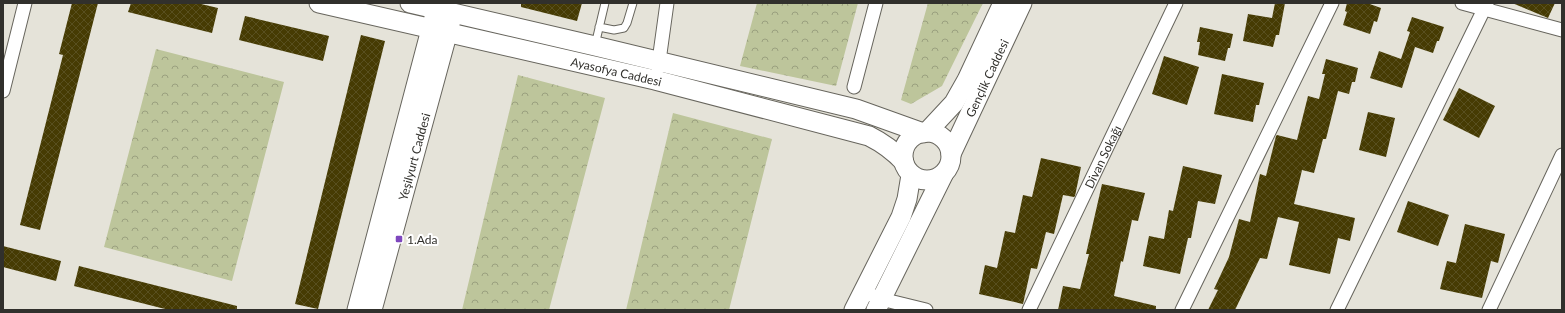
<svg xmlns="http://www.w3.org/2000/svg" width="1565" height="313" font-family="Lato,sans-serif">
<defs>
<pattern id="park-crowns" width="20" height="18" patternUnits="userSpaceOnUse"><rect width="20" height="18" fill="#bdc59b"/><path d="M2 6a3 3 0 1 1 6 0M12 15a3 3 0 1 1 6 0" fill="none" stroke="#9aa07f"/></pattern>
<pattern id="building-cross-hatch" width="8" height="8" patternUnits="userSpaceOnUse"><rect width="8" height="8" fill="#463b03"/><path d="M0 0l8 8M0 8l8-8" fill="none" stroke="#584f1f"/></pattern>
</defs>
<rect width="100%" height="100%" fill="#e5e3d9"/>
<path fill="url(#park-crowns)" d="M757,3H858L836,86L740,66Z
M928,3H983L942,86L911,104L901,100Z
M156,49L284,82L232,281L104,247Z
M518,75L605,98L549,310H462Z
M673,113L772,139L729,310H626Z"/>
<path fill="url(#building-cross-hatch)" d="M72,3H98L40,230L20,225L63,55L59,54Z
M131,3H197L218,8L212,33L128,12Z
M521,3H582L577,21L521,7Z
M1275,3H1285L1279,35H1276L1273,47L1243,41L1248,14L1272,18Z
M1347,3H1367L1381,8L1377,22L1374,21L1370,34L1343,25L1347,12L1345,11Z
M1512,3H1555L1548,18Z
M245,16L329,36L323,61L239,40Z
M1412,17L1444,27L1439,41H1437L1433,53L1415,47L1402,88L1370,78L1379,51L1401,59L1410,32L1407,31Z
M1200,27L1233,34L1230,48H1228L1225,61L1198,55L1200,42H1197Z
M361,35L385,41L318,309L295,304Z
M1164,56L1199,67L1187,105L1152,94Z
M1326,59L1358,68L1355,82H1352L1349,94L1338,91L1326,139H1323L1314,173L1302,170L1294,204L1355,218L1350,241L1338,238L1330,274L1289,265L1299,222L1278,217L1267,259L1260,258L1235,310H1208L1218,290L1214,289L1229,257L1239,219L1250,222L1260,174L1266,176L1276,136L1277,135L1297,140L1308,96L1319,99L1325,74H1322Z
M1222,74L1264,83L1259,105H1256L1253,122L1214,114Z
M1459,88L1495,106L1479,138L1443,120Z
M1368,112L1395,118L1386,157L1359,150Z
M1041,158L1081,167L1075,196L1074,197L1063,195L1054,234L1046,232L1037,269L1031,268L1023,304L979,294L985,265L997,268L1005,231L1015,233L1023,195L1032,197Z
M1183,166L1222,175L1215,204L1198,201L1191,238H1188L1180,274L1143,266L1149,236L1164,239L1169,210L1173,211Z
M1102,184L1145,193L1138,221L1132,220L1123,262L1121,261L1114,296L1156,306V310H1058L1063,286L1080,289L1089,254H1086Z
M1408,201L1449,215L1438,246L1397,232Z
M1465,224L1505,234L1498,263L1491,261L1482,298L1440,289L1447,261L1456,263Z
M3,246L61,261L56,281L3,267Z
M79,266L237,306V310H169L74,286Z"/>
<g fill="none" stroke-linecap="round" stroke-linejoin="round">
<g stroke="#67655d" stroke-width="9">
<path id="lane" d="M599,27L614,30L624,28L627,23L633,3
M595,45L605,3"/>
</g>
<g stroke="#67655d" stroke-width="15">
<g id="street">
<path d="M1462,3L1562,30"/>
<path d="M658,68L667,3"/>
<path d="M854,87L876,3"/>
<path d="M3,91L25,3"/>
<path d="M862,291L881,299L926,310"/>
<path id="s1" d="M1029,310L1176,3"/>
<path d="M1182,310L1332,3"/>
<path d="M1337,310L1487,3"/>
<path d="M1489,310L1562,155"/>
</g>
</g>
<g stroke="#67655d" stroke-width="21">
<g id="secondary">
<path id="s2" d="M319,3L655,80L869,136C883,143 893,150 904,162"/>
<path d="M410,3L595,46L856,109L923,133"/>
<path d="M927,132L954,103L967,80L1003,3"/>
<circle cx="927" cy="156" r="24"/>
<path id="s3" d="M951,154L1022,3"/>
<path d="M357,310L434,18"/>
<path id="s4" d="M372,310L451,20"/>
<path d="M854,310L901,217L907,199L911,175"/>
<path d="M876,310L943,175"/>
</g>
</g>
<use href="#lane" stroke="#fff" stroke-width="7"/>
<use href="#street" stroke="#fff" stroke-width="13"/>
<use href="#secondary" stroke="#fff" stroke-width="19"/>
</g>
<rect fill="#7e47be" stroke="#fff" stroke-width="1.5" x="395" y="235" width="8" height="8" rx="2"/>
<g text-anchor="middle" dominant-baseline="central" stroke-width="4" stroke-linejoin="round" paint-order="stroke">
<g font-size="12" fill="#31302c" stroke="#fff">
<text stroke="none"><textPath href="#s2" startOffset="305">Ayasofya Caddesi</textPath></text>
<text stroke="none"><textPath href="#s3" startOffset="84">Gençlik Caddesi</textPath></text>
<text stroke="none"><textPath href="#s1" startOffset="170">Divan Sokağı</textPath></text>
<text stroke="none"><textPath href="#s4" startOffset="159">Yeşilyurt Caddesi</textPath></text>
</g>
<g font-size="12" fill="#31302c" stroke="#fff" text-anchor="start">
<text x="407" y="239">1.Ada</text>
</g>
</g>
<rect width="1565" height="313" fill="none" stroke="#31302c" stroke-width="8"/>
</svg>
